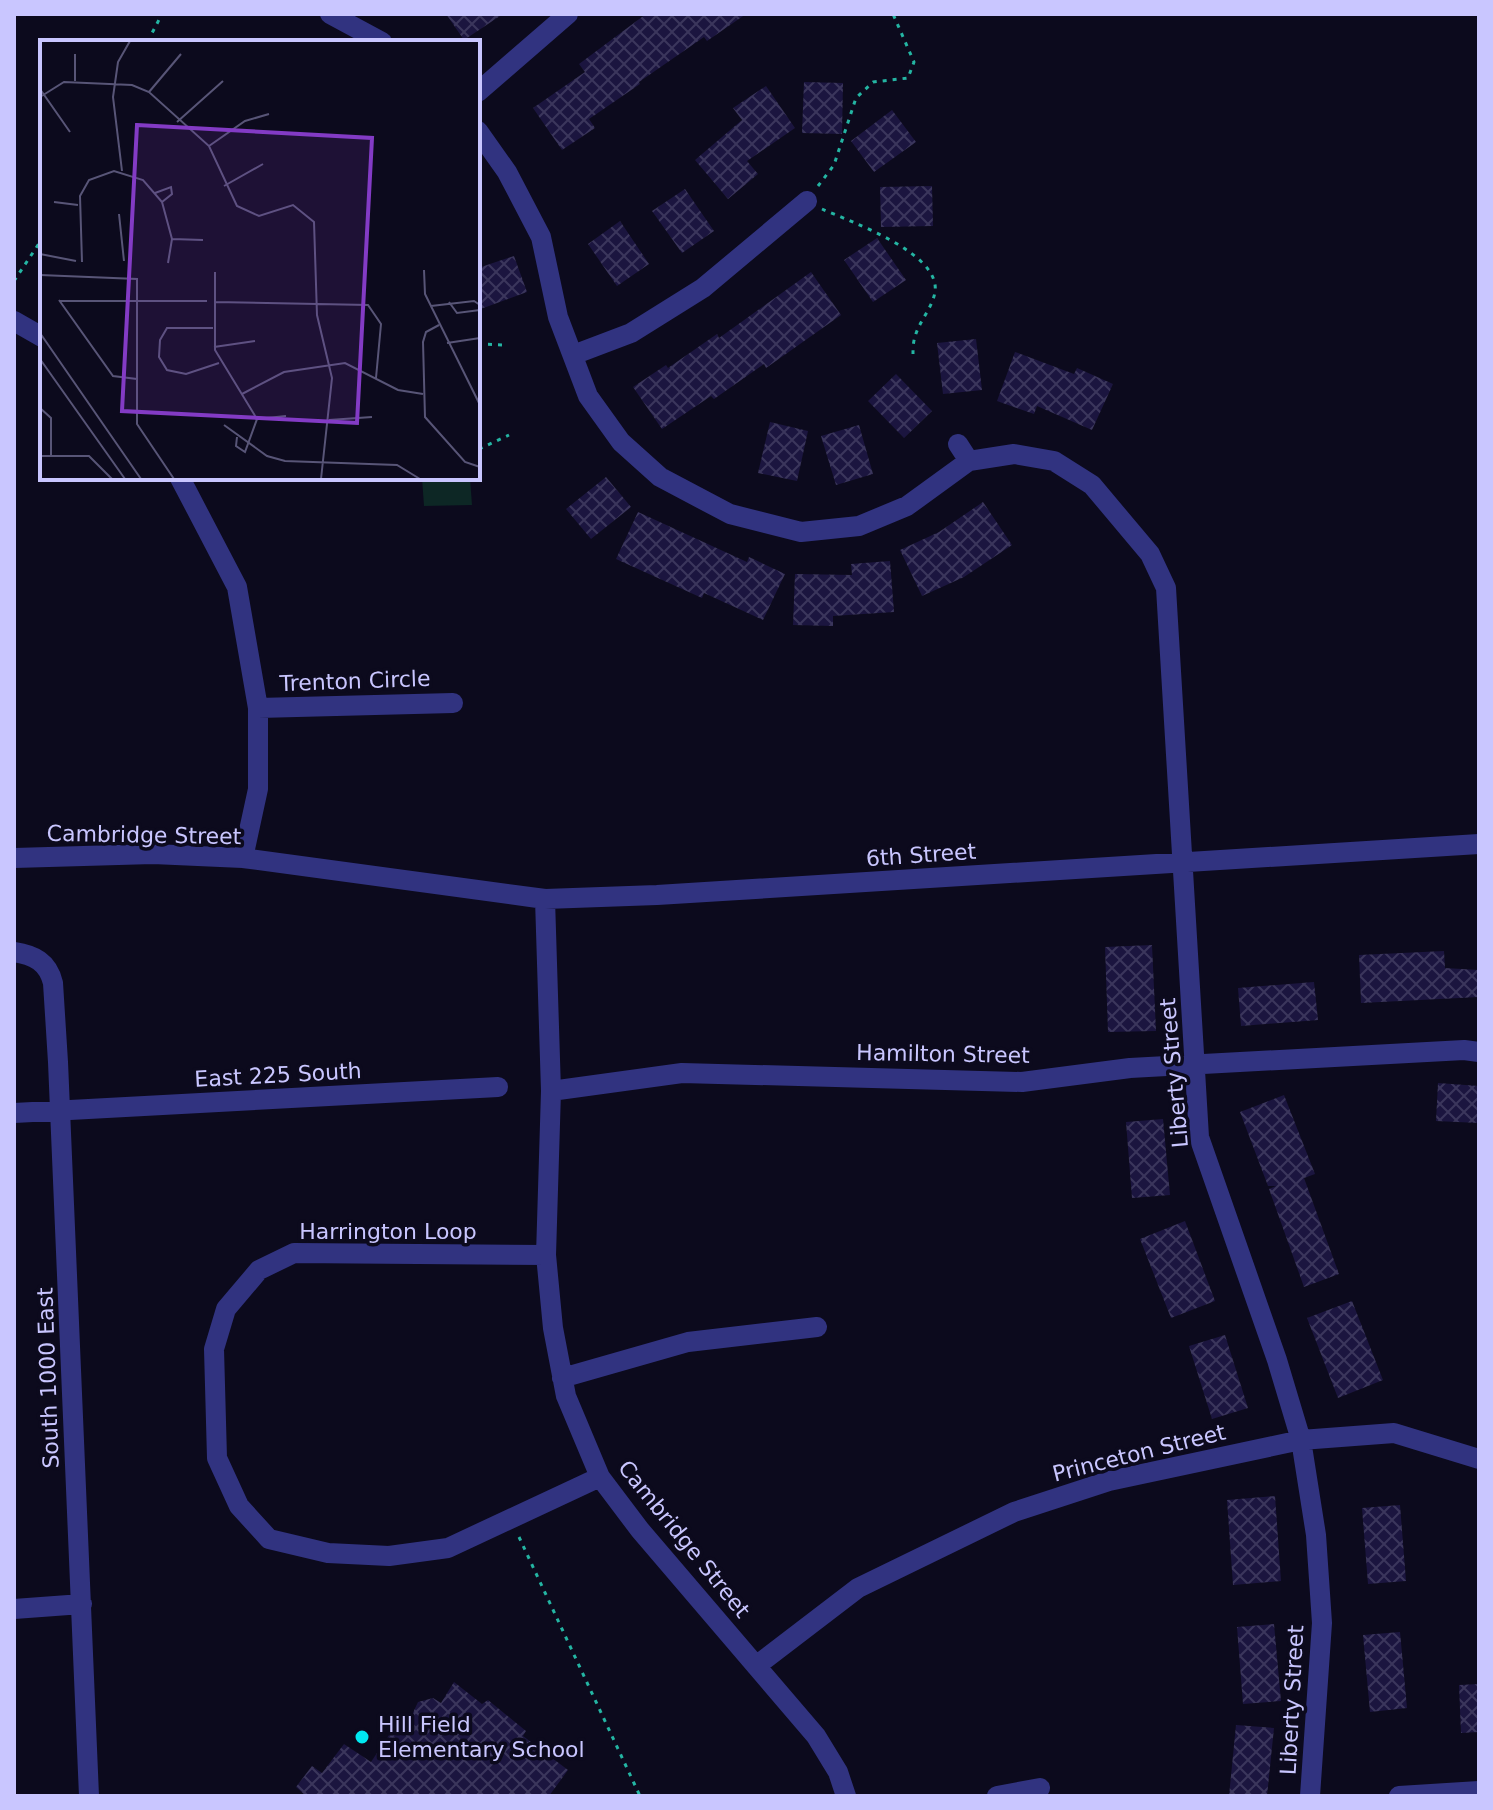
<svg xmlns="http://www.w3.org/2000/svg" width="1493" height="1810" font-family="'DejaVu Sans',sans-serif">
<defs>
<pattern id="building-cross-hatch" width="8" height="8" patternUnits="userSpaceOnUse" patternTransform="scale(2)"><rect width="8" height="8" fill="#1b153f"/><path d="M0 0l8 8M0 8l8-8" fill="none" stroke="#3b365c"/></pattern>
</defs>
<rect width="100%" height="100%" fill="#0c0a1d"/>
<path fill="#0d2725" d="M422,478H470L472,505L424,506Z"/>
<path fill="url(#building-cross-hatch)" d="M446,14H503L464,40Z
M646,14H746L707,41L704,37L639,82L640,84L589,119L595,128L562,150L533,108L585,72L579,64Z
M804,82L843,83L842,134L802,133Z
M766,86L795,128L747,161L758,174L728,199L695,160L742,120L733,108Z
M892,110L916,142L874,172L851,141Z
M932,186L933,226L881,227L880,187Z
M685,189L714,231L682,253L652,211Z
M620,221L649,264L617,286L588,244Z
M877,238L906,280L873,302L844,260Z
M514,256L527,292L478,310V268Z
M811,272L841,315L766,368L764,364L714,399L711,396L662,429L633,387L666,365L668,368L717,334L719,338Z
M976,339L982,390L943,394L937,343Z
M1015,352L1074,374L1077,368L1113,384L1092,430L1037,406L1034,414L997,401Z
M896,374L932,411L904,438L868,401Z
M770,422L808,431L797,481L758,473Z
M859,425L873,474L836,485L821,436Z
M606,477L631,507L591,539L566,509Z
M983,502L1012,545L964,577L922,596L900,550L939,532Z
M638,512L747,562L749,557L785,574L763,620L704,593L702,598L616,559Z
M890,561L894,612L833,616V626L793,625L795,574L852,575L851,564Z
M1152,945L1156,1031L1108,1032L1105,947Z
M1444,951L1445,968L1479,970V997L1361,1003L1359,955Z
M1314,982L1318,1020L1241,1026L1238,988Z
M1438,1083L1479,1086V1123L1436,1121Z
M1284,1095L1315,1174L1304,1178L1339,1274L1304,1287L1269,1189L1276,1186H1268L1240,1112Z
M1163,1119L1170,1195L1132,1198L1126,1122Z
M1185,1221L1215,1301L1171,1318L1140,1239Z
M1352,1301L1383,1380L1338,1398L1307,1318Z
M1225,1335L1248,1408L1212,1419L1189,1346Z
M1275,1496L1281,1581L1233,1585L1227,1500Z
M1400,1505L1406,1581L1368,1584L1362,1508Z
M1274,1624L1281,1701L1243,1704L1237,1627Z
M1400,1632L1407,1708L1370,1712L1363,1635Z
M454,1682L482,1704L488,1700L526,1731L523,1736L568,1770L549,1796H306L296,1787L312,1766L322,1773L344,1744L371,1762L403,1714L411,1717L418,1702L433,1698L441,1703Z
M1479,1684V1732L1461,1733L1459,1685Z
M1236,1725L1274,1728L1267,1796H1229Z"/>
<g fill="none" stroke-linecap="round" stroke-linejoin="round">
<path stroke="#24b5a3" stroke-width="3" stroke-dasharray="4 6" stroke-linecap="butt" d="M150,42V37L162,14
M249,42L250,40
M818,186L834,165L856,98L873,82L908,78L914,62L893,14
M822,209C851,222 941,253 935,292C932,309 919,321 915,337C913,342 913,350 913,355
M14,281L42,239
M478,344L505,345
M478,439L479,449L509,435
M519,1537L640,1796"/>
<path stroke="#313380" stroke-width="20" d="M330,14L382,42
M478,92L568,14
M478,131L507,172L541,237L558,317L588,396L621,442L660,477L730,514L801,532L859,526L907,506L969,461L1014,454L1054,461L1092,485L1150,554L1166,588L1199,1137L1277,1360L1301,1440L1316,1535L1322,1623L1310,1796
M14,321L42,337
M573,355L631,333L703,288L807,201
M958,444L969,461
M180,478L237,587L258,708V789L243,858
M258,708L453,703
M14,858L153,854L243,858L545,899L657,895L1479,844
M545,899L551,1091L546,1255L553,1328L566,1396L600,1477L640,1530L816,1736L838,1772L846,1796
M14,952C34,955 48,962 53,983L58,1062L89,1796
M551,1091L682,1073L1022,1082L1130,1068L1464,1050L1479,1052
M14,1113L498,1087
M546,1255L294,1253L259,1270L226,1309L214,1349L217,1458L239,1506L269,1539L328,1553L389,1556L448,1548L600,1477
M562,1378L688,1342L817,1327
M14,1609L82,1604
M756,1666L858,1588L1014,1512L1109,1481L1301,1440L1394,1433L1479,1459
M997,1796L1040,1788
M1399,1796L1479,1791"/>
</g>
<circle fill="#00e8f1" stroke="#0c0a1d" stroke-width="3" cx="362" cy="1737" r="8"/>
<g text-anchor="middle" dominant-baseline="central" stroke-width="7" stroke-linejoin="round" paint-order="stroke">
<g font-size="22" fill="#c9c6ff" stroke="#0c0a1d">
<text transform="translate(355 681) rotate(-2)">Trenton Circle</text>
<text transform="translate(144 835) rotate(1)">Cambridge Street</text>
<text transform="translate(921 855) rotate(-4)">6th Street</text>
<text transform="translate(943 1054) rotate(1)">Hamilton Street</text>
<text transform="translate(1174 1073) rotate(-95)">Liberty Street</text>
<text transform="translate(278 1075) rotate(-3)">East 225 South</text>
<text x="388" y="1231">Harrington Loop</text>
<text transform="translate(48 1378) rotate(-92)">South 1000 East</text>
<text transform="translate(1139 1453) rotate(-14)">Princeton Street</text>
<text transform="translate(684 1539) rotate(51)">Cambridge Street</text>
<text transform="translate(1292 1700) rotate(-87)">Liberty Street</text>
</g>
<g font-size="22" fill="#c9c6ff" stroke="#0c0a1d" text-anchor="start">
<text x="378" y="1724">Hill Field<tspan x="378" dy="25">Elementary School</tspan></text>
</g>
</g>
<g transform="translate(40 40)">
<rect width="440" height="440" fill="#0c0a1d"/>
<path fill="none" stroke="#585577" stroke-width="2" d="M35,14V41M0,49L30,92M109,52L141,14M0,57L24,42L92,45L109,52L169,106L197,166L219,176L253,165L274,182L277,275L292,338L281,439M137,82L183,41M169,106L205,81L229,74M82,131L73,57L78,22L90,1M184,146L223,124M115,153L131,147L132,154L122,162M14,162L38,165M79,174L84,221M132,199L163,200M0,214L36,221M42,222L40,156L49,140L74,131L103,140L122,162L132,199L128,223M384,230L385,254L440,365M175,232V310L217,379L205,412L196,406L197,397M0,235L97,239V384L134,439M19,260L73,336L97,339M19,261H167M175,262L328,265L341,284L336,338M409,262L417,273L440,270M391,266L434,261L440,265M399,285L386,292L383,302L385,377L425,422L440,427M173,288H127L120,300L119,317L127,330L146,334L179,323M0,293L101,439M407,303L440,298M174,307L215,301M0,319L85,439M202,354L244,332L305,323L358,350L383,354M0,368L11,378V416M217,379L246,376M289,380L332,377M184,385L227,416L245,421L357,425L380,439M0,416H49L72,439"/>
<path fill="#833bc5" fill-opacity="0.15" stroke="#833bc5" stroke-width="4" d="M97,85L332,98L317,383L82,371Z"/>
<rect width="440" height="440" fill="none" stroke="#c9c6ff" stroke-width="4"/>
</g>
<rect width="1493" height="1810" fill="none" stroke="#c9c6ff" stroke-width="32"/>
</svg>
